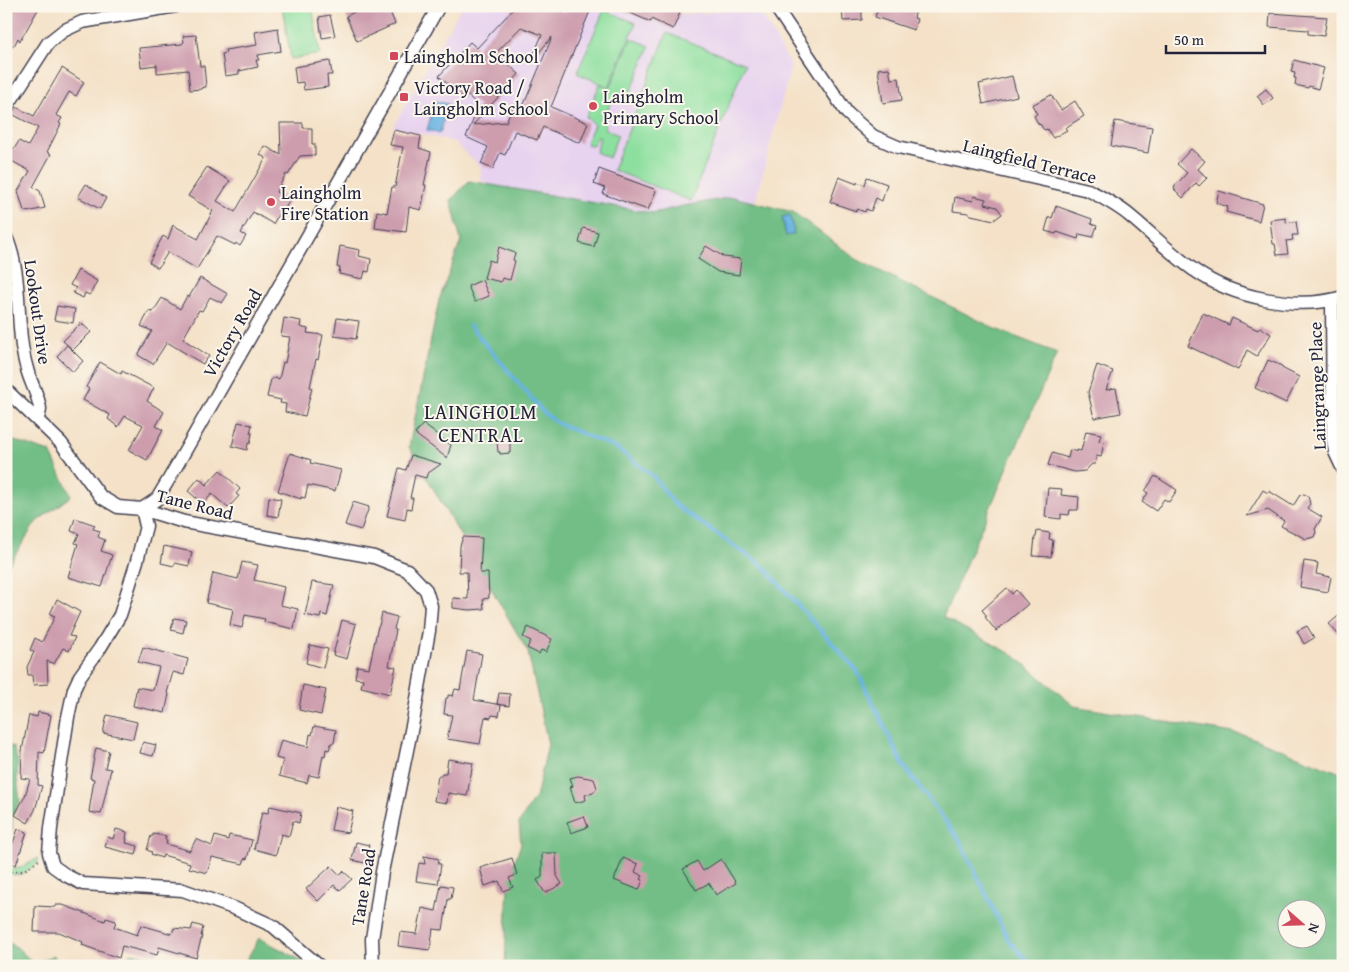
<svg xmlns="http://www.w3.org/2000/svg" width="1349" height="972" font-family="'Gentium Book Plus',serif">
<rect width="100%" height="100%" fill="#fbf7ec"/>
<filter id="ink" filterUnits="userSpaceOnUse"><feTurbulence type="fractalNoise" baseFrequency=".02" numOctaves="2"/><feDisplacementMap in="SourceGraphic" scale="10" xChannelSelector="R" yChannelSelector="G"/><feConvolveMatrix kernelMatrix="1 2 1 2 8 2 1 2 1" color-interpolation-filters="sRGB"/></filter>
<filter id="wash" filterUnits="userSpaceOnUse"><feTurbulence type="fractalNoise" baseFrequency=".0096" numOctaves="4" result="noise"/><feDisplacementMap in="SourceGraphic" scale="20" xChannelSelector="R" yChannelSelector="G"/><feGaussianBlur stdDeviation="1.12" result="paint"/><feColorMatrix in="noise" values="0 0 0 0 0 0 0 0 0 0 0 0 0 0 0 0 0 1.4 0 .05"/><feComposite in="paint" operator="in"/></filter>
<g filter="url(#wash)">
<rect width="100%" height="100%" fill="#f4e1c7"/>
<path fill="#e7d2ef" d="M462,6H665L685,15L699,12L707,14L709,12L757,6L791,66L744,244L494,189L480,179L481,167L454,142L393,127Z"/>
<path fill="#8ddf9f" stroke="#58806d" d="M282,6H312L320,54L291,59Z
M604,10L636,23L609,87L577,73Z
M667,33L745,64L691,201L613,170Z
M631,38L650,46L629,96L621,93C608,102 605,114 605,129L618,135L609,158L596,152L600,137H597L593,145H588L586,142L594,125L586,117L600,84L610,88Z
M38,858V863L22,874L6,875V870L21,868Z"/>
<path fill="#72be86" stroke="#4a7060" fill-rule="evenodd" d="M469,181L653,213L683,206L733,197L793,212L856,259L998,330L1057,353L943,617L1015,656L1074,706L1245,735L1343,774V966H505L508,880L521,844L519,823L537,794L548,744L528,652L409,447L439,300L461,241L451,200ZM1286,910H1316V940H1286Z
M14,441L50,452L71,496L36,522L6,569V442Z
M6,745L13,747L18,762L17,778L20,801L12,816V829L6,846Z
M259,938L297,958L307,966H243Z
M6,941L18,948L34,964L54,955L58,966H6Z
M131,953L169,960L174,966H114Z"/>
<path fill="#69b4e2" stroke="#466b8e" d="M435,101L448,104L440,133L427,130Z
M790,215L794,234L786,236L782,217Z"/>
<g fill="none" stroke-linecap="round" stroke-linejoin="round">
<path stroke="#69b4e2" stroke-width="4" d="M470,326L544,413L557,423L616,448L653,476L675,505L763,566L857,671L903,765L960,841L1009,941L1032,966"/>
</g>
<g id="blocks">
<path fill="#cd9dae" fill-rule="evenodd" d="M6,6H40L20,41L18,38L14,46L6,42Z
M367,6H406L391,14L395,24L357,41L346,16Z
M516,6H551L565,12L568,6H592L551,107L588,123L580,143L543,127L537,140L515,131L505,155L500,153L493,169L481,164L488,147L466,137L479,106L466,94L462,97L439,76L470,42L477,48ZM521,27L542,35L533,56L535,57L552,37L522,109L513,105L506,122L473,125L519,74L496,53Z
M614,6H665L680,13L673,29L651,19V22Z
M862,6V20L843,21L842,7Z
M879,6H905L916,10L914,18L917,19L914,30L875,17Z
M1270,13L1327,17L1324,36L1308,34V30L1269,27Z
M330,15L335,36L322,38L319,17Z
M278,28L281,51L258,55L259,60H256L258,67L239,71V74L225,76L222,54L226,53L225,50L257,45L255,32Z
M196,35L200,66H204L206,87L201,88L202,89L190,90L188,70L157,73V65L141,67L139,48L182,44L184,42L183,36Z
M1294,60L1324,68L1318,89L1309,86L1308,88L1295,85L1296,78H1294L1295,73L1291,72Z
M330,61L332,75H327L328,87L304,90L303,82L296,83L294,67Z
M62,68L84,82L76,96L69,92L56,115L62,118L59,123L61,124L47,152L51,154L33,187L40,191L45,208L27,212L26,211H24L18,191L30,171L6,158V156L11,147L14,149L19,141L28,146L38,128L12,114L16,107L34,116Z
M889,68L891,79L899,78L902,100L883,103L878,69Z
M1012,76L1017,96L983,104L979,84Z
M1266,89L1273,98L1264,105L1257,96Z
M1051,95L1061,110L1075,101L1084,116L1065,128L1067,130L1053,138L1047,129L1044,130L1040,124L1039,125L1034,116L1037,114L1032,105Z
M1115,121L1152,127L1148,153L1111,146Z
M280,123H303V128H312V144H315V155L300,156L288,175L286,174L276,192L290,200L283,212L281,210L273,224L253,212L241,233L246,236L240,246L236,243L235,245L217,236L197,269L168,252L158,268L149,262L163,236L168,239L173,225L198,239L213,211L188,196L207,167L230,181L217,201L235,212L266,158L260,155L265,146L281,155Z
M394,130L421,136L419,148L431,152L424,185H426L421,210L409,207L406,232L375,228L377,211L387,213L392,187H395L403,147L390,145Z
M1191,149L1205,161L1198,169L1207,178L1199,186L1196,183L1183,198L1174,189L1175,187H1174L1187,173L1177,164Z
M599,169L654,189L656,191L648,210L603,194L605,188L594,184Z
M839,177L857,184V182L865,185L867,177L887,184L882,201L876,198L871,211L866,209L865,212L857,209L856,211L830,202Z
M86,184L106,198L100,209L78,197Z
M1219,191L1263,204L1259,221L1226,212L1228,207L1216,203Z
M974,196L986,199L985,204L997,207L1002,214L994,220L971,215L968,213L953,211L955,197L973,201Z
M1056,206L1092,219L1091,224L1097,226L1093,237L1079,234L1078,239L1057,232L1056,234L1045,231L1049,217L1052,218Z
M1286,218V223L1296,221L1298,235H1292L1293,240L1286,241L1288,254L1277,255L1275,244H1273L1270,220Z
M583,228L598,232L594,247L579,243Z
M340,246L360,250L359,256L371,259L369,272L365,271L363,279L339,274L340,268L337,267Z
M706,246L724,257L741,259L739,275L718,272L698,259Z
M499,247L515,253L513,260L515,261L510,280L502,278L501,282L497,281L484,278L489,260L495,262Z
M78,270L97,281L90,295L85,293L83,298L73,293L76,288L70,285Z
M200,278L228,294L222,303L210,297L202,311L199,310L183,339L209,356L203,364L167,342L153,364L138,355L152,331L141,326L149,311L153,312L162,298L180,309L187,296L189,297Z
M482,280L489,296L475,302L468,286Z
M57,306L75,309L73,323L54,320Z
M1203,313L1229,325L1232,318L1258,330L1260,327L1271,334L1257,356L1247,350L1238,370L1188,346Z
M284,318L301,321L300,327L308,329L307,333L323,335L318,360L316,359L310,387L312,388L305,416L285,412L286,404L280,403L281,400L267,397L271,379H273L274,378L279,379L283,362L285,363L290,337L281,336Z
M337,318L359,321L356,339L334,336Z
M81,323L91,332L73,350L63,341Z
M67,345L83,361L73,372L57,356Z
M1268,360L1282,366V368L1299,377L1286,403L1255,388Z
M100,362L121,374L122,371L154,388L147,401L164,412L156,426L163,430L147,460L129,450L143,425L125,416L118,427L108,419L110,415L83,400L89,389L86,387Z
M1097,365L1113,371L1106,390L1116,388L1121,413L1094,418L1088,392Z
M238,422L252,425L250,433H252L250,444L248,443L247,450L232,446Z
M423,424L451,445L447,458L415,434Z
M1086,431L1101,434L1099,441L1104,442L1101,457L1097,456L1095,464H1092L1085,471L1075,472L1048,465L1052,453L1068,458L1070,450L1077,452V450L1081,451Z
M510,440V453L500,454V452H498L497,442Z
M290,453L311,460L310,463L341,470L335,491L308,485L305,498L301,497V499L278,491Z
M411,455L441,464L427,474L426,478L415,475L410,498H413L411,509L407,508L405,520L387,516L399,468L406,470Z
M220,470L240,489L236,494L239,496L228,508L212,494L203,504L188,491L199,478L206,485Z
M1155,476L1177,490L1169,502L1164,499L1156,511L1142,502L1148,493L1145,491Z
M1048,488L1062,489L1061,495L1079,497L1078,510H1070L1069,515L1061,514V519L1045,517Z
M1263,490L1268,493L1269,491L1293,506L1300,495L1304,494L1308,496L1310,504L1307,508L1322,517L1315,529L1316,532L1314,537L1306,539L1281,526L1284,521L1268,510L1247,516Z
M269,497L281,499L278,517L267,515Z
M353,502L369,507L361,530L345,525Z
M75,518L95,525L93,529L100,531L98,537L105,540L101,551L112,555L102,587L68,577L78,544L75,543L79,534L71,531Z
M1037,531L1050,533L1049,539L1053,540L1051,557L1033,556L1035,537H1036Z
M463,537L482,538L480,573H488L489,598L483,599L484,609L469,610L453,608V598L468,599L467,572H459L460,546Z
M164,546L192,552L189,566L175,563L174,566L161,563Z
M1304,561L1318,563L1316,574L1331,577L1328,592L1300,587Z
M242,562L258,565L254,580L284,587L280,605L298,609L294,629L264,622L265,619L245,615L242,628L230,625L233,609L206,603L213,573L238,579Z
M312,582L334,585L327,616L321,614L320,618L305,615Z
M1007,588L1012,594L1016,590L1028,604L996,631L985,617L987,616L982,610Z
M57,599L80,612L69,636L75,637L69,651L63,648L54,664L47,661L48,684L33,685L32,675H28L27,667L34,652L30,650L35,638L42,642L55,616L50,614Z
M1343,612V640L1329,624Z
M382,613L397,617L394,629L396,630L389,666L396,667L390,694L361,687L363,679L355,678L357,666L369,668L378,626H379Z
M174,618L186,620L183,633L171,630Z
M342,620L356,624L347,659L333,655Z
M1307,626L1314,638L1304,644L1297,631Z
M528,627L552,639L546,652L541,650L539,654L527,648L531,641L523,637Z
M310,645L328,649L323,668L306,663Z
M143,647L188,659L184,675L173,672L167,693L169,694L165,713L133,706L137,687L153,690L159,667L138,662Z
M467,651L482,654L474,700L501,705L499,716L492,715L491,718L485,717L480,744L447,739L452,715L444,714L446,698H448V695L453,696L455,689L460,690Z
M303,685L326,690L321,715L299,710Z
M499,693L510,694L509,706L497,704Z
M38,712L51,715L44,753L39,752L38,785L42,786L35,810L28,823L15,815L25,796L30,779L21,778L22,751L29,715L37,717Z
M107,715L137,722L133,739L103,733Z
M314,726L336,730L334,743H331L329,750L326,749L325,756L323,755L319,777L309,775L307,783L279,776L283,760L276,758L281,740L308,747L310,734L312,735Z
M143,742L156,745L153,756L140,753Z
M96,748L109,751L105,768L111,769L101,814L89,812L94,779L90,778Z
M448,759L473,763L467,796L448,793L447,803L434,801L438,776H441L442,773H446Z
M578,776L594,779L597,788L593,793L585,795L586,800L575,803L570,787L573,786L570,778Z
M270,806L301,813L299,823L293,821L289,836L281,834L276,855L254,849L262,812L268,813Z
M336,807L353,811L348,833L331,830Z
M584,816L588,827L571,833L567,822Z
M18,829L27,832L16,865L6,861V858L9,851H10Z
M116,829L127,832L126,839H127L126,843L138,846L136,855L105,847L108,837L113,839Z
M153,834L166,836L165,840H167L166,844L190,851L196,839L212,846L215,836L228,840L229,835L252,840L247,859L245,858L243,864L212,857L207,873L189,868L190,863L163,855L162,858L151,854L152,852L147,850L151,836H153Z
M356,842L369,845L365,863L352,860Z
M542,853H556L557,876L562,884L545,893L537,880L542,877Z
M424,856L439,859L438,864H441L438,884L416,881L419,863L425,864Z
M512,858L517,875L509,878L513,887L503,891L499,881L485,886L480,868Z
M623,858L638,864L635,872L643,876L641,879L643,880L639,890L614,880Z
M721,859L736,883L716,895L709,883L696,890L683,869L697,861L703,871Z
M331,866L340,875L343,871L352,879L340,890L334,885L318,901L306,889Z
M441,885L453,887L451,899H448L443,930L433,929L430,950L398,946L400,932L417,934L422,908L436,911Z
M56,905H63L105,921L106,918L116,921L114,927L137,935L141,925L172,934L174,928L191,930L193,924L203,927L201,936H202L196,958L159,947L157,955L122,946L119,958L82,945L83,942L59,932H34L35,906L56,907Z"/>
</g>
</g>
<g filter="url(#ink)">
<use href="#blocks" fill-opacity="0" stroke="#423f50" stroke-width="1"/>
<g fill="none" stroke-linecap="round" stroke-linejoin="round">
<g stroke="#423f50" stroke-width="15">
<path id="street" d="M775,6L847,113L873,136L898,147L1088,190C1103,198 1117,205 1130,216C1151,233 1172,255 1194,270C1233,298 1297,311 1343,297
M6,108L48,43L63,31L82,22L176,6
M6,237C24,278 14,326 27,369C30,382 39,396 40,409C40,413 38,417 37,420
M1332,301L1333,440L1335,452L1343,469
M6,390L61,443L101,497L118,507L142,509L184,522L374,557L407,570L426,590L431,606L429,631L414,716L382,872L372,939L373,966
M142,509L146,526L137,561L120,615L100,648L80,676L74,689L68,717L51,828L49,853L53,866L67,876L83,884L183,890L236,909L273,926L319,966
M142,509L157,499L169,479L439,6"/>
</g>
<path stroke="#423f50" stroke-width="2.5" stroke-dasharray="1 4" stroke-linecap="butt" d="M6,871H23L39,860"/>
<use href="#street" stroke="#fff" stroke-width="12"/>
</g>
</g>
<g fill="#d1495b" stroke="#fbf7ec" stroke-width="2">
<rect x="389" y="51" width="10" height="10" rx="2.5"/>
<rect x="399" y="92" width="10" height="10" rx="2.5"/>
<circle cx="593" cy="106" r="5"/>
<circle cx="271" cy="202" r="5"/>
</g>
<g text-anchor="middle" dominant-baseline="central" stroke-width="4" stroke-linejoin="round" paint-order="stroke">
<g font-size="18" fill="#22223b" stroke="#fbf7ec" text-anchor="start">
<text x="404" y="56">Laingholm School</text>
<text x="414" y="87">Victory Road /<tspan x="414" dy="21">Laingholm School</tspan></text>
<text x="603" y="96">Laingholm<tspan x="603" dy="21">Primary School</tspan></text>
<text x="281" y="192">Laingholm<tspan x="281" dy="21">Fire Station</tspan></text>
</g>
<g font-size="18" fill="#22223b" stroke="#fbf7ec">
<text transform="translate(1030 161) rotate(14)">Laingfield Terrace</text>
<text transform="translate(38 312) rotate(82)">Lookout Drive</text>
<text transform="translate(232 333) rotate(-60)">Victory Road</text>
<text transform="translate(1317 386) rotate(-92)">Laingrange Place</text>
<text transform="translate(195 504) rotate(14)">Tane Road</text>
<text transform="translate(363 887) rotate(-81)">Tane Road</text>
</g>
<g font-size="20" letter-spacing="1" fill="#22223b" stroke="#fbf7ec">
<text x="481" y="411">LAINGHOLM<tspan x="481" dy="23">CENTRAL</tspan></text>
</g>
</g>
<rect width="1349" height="972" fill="none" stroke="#fbf7ec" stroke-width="25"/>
<g transform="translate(1302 924) rotate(110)"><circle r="24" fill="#fbf7ec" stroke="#a4a2a5"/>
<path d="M0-4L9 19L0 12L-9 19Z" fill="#d1495b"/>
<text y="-8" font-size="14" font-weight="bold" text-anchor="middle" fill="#22223b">N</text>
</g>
<path d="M1166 45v8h99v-8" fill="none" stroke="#22223b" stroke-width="2.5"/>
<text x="1174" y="45" font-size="15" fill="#22223b" stroke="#fbf7ec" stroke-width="4" paint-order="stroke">50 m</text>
</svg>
